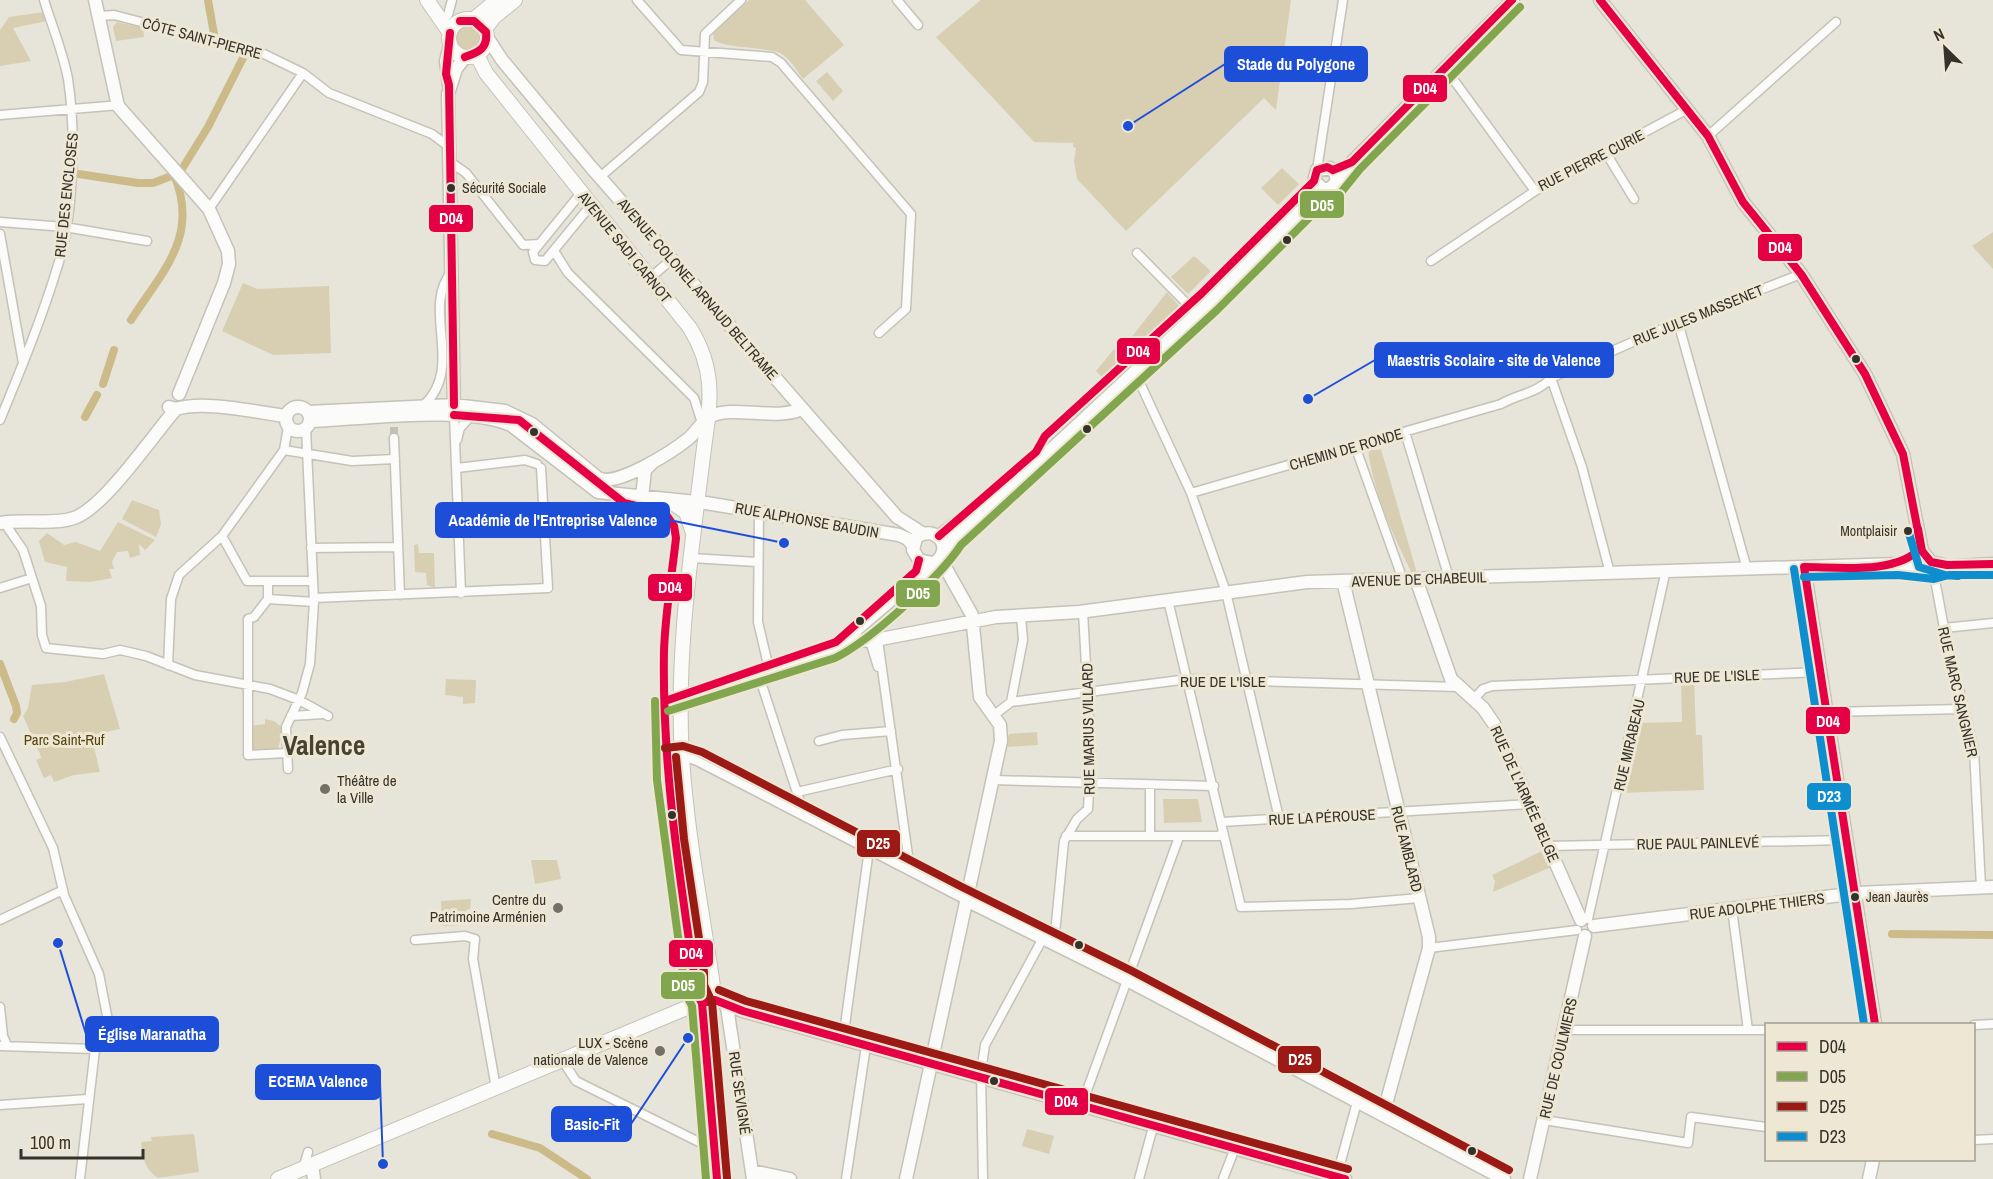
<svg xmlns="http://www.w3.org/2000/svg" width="1993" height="1179" font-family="'Archivo Narrow',sans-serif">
<rect width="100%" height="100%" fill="#e7e4da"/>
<path fill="#d8cfb2" d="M749,0H805L844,45L803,79C797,71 789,57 780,53C765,47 723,48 714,40L713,32Z
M981,0H1291L1276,110L1264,98L1126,231L1077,179L1074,161L1076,148L1073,147V143L1034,142L936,37Z
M44,12L47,21L13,28L31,61L0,66V30L9,17Z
M117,22L143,28L144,37L116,41L113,27Z
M468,25L479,29L482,40C473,46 472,57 459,48L455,37L461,27Z
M827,72L843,91L833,101L816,81Z
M1282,168L1299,184L1278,205L1261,188Z
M1993,232V269L1972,246Z
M1194,256L1211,271L1188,294L1171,277Z
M243,283L257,289L329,286L331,353L273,355L222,331Z
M1167,292L1179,306L1102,377L1096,371L1114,349L1120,352Z
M1374,447L1376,450L1381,449L1417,573H1412C1393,536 1373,491 1368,449Z
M132,500L159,510L161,524L156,537L122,519Z
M118,522L155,540L145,550L139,544L140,555L130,558L128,551L117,552L112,562L114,569H109L112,578L90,582L66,581L67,567L45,562L39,541L47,533L64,545L76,542L100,551Z
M418,544L419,553H434L435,588L427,585L426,573L415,572L414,545Z
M104,674L120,729L91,735L100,772L74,775L54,782L51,775L44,778L36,760L41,758L40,754L23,716L28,708L32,685L65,682Z
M1694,677L1696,735H1702L1704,790L1618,793L1634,723L1682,722L1681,678Z
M446,679L476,680L475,703L463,704V697L445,695Z
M265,719L274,721L284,729L277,751L257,752L249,747L251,726L265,724Z
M1037,732L1038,745L1006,747L1009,734Z
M1163,799H1198L1202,822L1164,823Z
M1544,850L1551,867L1493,892L1495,881L1492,875Z
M557,860L561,879L535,884L531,860Z
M471,899L470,909L466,910V925L442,926L441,901Z
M1027,1129L1054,1136L1049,1154L1022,1146Z
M194,1134L199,1172L158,1178C144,1168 143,1158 141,1142L152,1141L151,1137Z"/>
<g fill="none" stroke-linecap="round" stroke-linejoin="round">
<path stroke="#ccbb89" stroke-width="8" d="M208,0L214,34
M72,173L138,183H153L174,175L182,169L208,127L246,52
M131,320C162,272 200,236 174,175
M103,384L114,350
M85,417L97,395
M0,664L16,706L17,713L14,719
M1892,934L1993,935
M492,1134L540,1148L587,1179"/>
<path stroke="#c3c0b7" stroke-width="8" stroke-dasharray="8 4" stroke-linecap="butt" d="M394,427V438"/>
<g stroke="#c4c2b9" stroke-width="11">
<path id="street" d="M637,0L681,50L772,57L781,63L911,214L906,309L879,333
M897,0L918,25
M448,15L452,0
M99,16L114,15L264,54L303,73L329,93L432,134L448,146
M1445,68L1535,191
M0,115L120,105
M1708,136L1836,22
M1606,153L1634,199
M449,161L466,173L523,245L539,244
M1317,170L1343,0
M600,177L699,92L703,82L705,34L741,0
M581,193L533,252L535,260L545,261L591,205
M209,209L303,73
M0,222L65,227L147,241
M0,234L23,363
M554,251L568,273L694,398L702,423
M1137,253L1197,314
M1431,261L1535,191L1686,110
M650,278L672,259
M1678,322L1747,569
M1133,373L1139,381L1191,493L1226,592L1279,818
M1551,378L1582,467L1610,573
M423,406C466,367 420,309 452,271
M454,415L461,593
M0,420C21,369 42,318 58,265C74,214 76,131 68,79C63,52 52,26 44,0
M1405,432L1449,578
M394,438L400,595
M457,440L460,428L471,416
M1355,446L1403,580
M284,450L352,461L395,459
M457,468L525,460L537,464
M1191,493L1501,404C1518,394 1538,393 1551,378L1678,322L1801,274
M759,511L758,622L769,669
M4,522L23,550L41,606L42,635L46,648L103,654L120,650L146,656L195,675L270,689L299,700L328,716
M222,536L247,581H268
M311,548L398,547
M691,558L757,562
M1933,569L1944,628L1974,750L1981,887
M313,581H268V599L314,602
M0,588L32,578
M314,598L548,588L541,468
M268,599L254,617L248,619V755L287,753
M1168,600L1241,907L1351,904L1419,898
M1944,628L1993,623
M878,640L910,870
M870,641L878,667
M168,665L171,599L179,575L222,536L284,450L288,427
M758,673L805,817
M1474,699L1483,689L1492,686L1821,672
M1011,702L1023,640L1021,616
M1827,712L1963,709
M291,716L323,714
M993,716L1011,702L1188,679L1458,687
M0,737L53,848L64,895L99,974L110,1031L105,1043L95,1049
M819,741L842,735L891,731
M682,756L697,761L968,901
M288,769L286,727L302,693L310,664L314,602L306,428
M993,780L1214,786
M797,792L898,769
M1222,822L1530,804
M1066,836H1219L1223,832
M1150,836V786
M1548,846L1848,840
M1732,909L1748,1030
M1588,919L1666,570
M0,920L63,890
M415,940L465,936L475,939L473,959L496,1088
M1054,944L1064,841L1077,819L1088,809L1091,755L1083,612
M1429,948L1577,930
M0,1007L3,1036L7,1045
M1974,1025L1993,1024
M1565,1030H1766
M843,1040L869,849
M0,1046L95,1049
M562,1060L576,1081L711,1148L715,1152L717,1179
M0,1105L88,1099
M1081,1107L1179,837
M1544,1120L1688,1143L1691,1117L1766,1127
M1974,1140L1993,1139
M303,1169L308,1152
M80,1179L95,1049
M846,1179L866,1046
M983,1179L981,1072L985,1045L1043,938
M1139,1179L1153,1127
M1223,1179L1235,1148
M1336,1179L1357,1102"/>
</g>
<g stroke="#c4c2b9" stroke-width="15">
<path id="secondary" d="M95,0L118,106L209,209L228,251L229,264L224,283L179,394
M1600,0L1708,136L1743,202L1801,274L1865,374L1903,454L1922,551L1931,562L1943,565
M487,37L502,60L591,167L820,429L897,517L922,533
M449,85L446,61L450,45
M1324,190L1314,181L1317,170L1330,168L1335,173L1337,180
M286 419a12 12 0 1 1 24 0a12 12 0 1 1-24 0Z
M169,407L176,409C203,400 256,412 285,416
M454,411L448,94L456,69L465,57
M308,412L454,405L505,411L532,424L598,478C616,488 673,451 688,439C697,432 702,420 711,416C734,405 774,421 802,409
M310,421C361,419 468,405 511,425L598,492L706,503L899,535L908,539L913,546
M642,497L645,470L652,463
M0,523C23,519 54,525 74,518C104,508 153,435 176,409
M939,536L959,521
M944,549L1210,302L1319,193L1332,187L1352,162L1513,0
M1804,567L1875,1024
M1416,579L1451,679L1483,708L1494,724L1581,920
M1343,581L1429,937V948L1383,1115
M849,639L870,641L996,617L1079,612L1307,582L1899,564C1930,571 1961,565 1993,564
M681,697L837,646L940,558C951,541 931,525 916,538L913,550L919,560L932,563
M968,901L1127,980L1504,1179
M1594,926L1857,893L1993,887
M715,1000L743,1011L1345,1179
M727,1007L753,1179
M312,1165L314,1179
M752,1171L790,1179
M906,1179L1001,741L1000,725L980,697L972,615L940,558
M1530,1179L1585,936
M1869,1179L1873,1160"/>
</g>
<g stroke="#c4c2b9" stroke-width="16">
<path id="primary" d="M427,0L450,33
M449 38a19 19 0 1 1 38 0a19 19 0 1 1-38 0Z
M473,20L497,0
M485,29L494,17L515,0
M668,500L686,512L692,530
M278,1179L684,1009L715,1000C704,920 687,838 682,757C676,659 690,561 702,464C708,411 720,377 690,328L486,73L477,55"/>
</g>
<use href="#street" stroke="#fbfbf9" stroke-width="8"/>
<use href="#secondary" stroke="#fbfbf9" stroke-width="12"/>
<use href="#primary" stroke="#fbfbf9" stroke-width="14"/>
<g stroke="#ede7d4" stroke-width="12">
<path id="bus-1" d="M1600,0L1708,136L1743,202L1801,274L1865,374L1903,454L1921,547C1899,575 1837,567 1804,567L1875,1024
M460,21H474L486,32C488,49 478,52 465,57
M450,33L446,74L449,85L454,405
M1333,170L1352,162L1512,0
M454,415L519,420L624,503L665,513L674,526L676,538C672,575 665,614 664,652C662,760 678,867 694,974L693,987L702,1003L717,1179
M1918,529L1922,551L1931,562L1947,565L1993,564
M939,536L1036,452L1045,436L1202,293L1314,181L1317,170L1327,167L1333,170
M665,701L836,642L916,571L919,560
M702,1003L715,1000L743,1011L1345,1179"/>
</g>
<g stroke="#ede7d4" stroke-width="12">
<path id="bus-2" d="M655,701L657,780L683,974V989L692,1006L706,1179
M668,711L835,658C870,641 940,577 961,545L1217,310L1325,202L1339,195L1360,169L1520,7"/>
</g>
<g stroke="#ede7d4" stroke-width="12">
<path id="bus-3" d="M665,748L683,746L702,752L962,887L1132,971L1509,1170
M676,757L684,839L704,972V985L712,1002L727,1178
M719,990L746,1001L1348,1169"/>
</g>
<g stroke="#ede7d4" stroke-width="12">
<path id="bus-4" d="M1908,530L1919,567L1945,575L1958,576
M1794,569L1864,1024
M1804,577L1898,575L1934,579L1949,575H1993"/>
</g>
<use href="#bus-1" stroke="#e50046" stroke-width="8"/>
<use href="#bus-2" stroke="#81a64d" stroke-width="8"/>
<use href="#bus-3" stroke="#9c1a15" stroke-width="8"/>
<use href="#bus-4" stroke="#0e8ece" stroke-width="8"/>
</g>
<g fill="#35322b" stroke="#ede7d4" stroke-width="2">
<circle cx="451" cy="188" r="5"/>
<circle cx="1287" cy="240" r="5"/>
<circle cx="1856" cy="359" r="5"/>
<circle cx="1087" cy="429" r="5"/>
<circle cx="534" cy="432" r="5"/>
<circle cx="1908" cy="531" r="5"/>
<circle cx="860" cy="621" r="5"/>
<circle cx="672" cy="815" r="5"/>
<circle cx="1855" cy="897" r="5"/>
<circle cx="1079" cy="945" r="5"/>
<circle cx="994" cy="1081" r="5"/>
<circle cx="1472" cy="1151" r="5"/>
</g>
<g fill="#737068" stroke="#ede7d4" stroke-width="2">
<circle cx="325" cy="789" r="6"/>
<circle cx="558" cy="908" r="6"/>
<circle cx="660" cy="1051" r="6"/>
</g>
<g text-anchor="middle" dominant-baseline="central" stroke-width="6" stroke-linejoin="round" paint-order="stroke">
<g font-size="14" fill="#35322b" stroke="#ede7d4" text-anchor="start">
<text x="462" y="188">Sécurité Sociale</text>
<text x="1897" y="531" text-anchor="end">Montplaisir</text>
<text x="1866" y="897">Jean Jaurès</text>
</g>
<g font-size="15" fill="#35322b" stroke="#ede7d4">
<text transform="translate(202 38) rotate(15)">CÔTE SAINT-PIERRE</text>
<text transform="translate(1591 160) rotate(-27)">RUE PIERRE CURIE</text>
<text transform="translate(66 195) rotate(-84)">RUE DES ENCLOSES</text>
<text transform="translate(625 247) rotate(51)">AVENUE SADI CARNOT</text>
<text transform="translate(698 289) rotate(49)">AVENUE COLONEL ARNAUD BELTRAME</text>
<text transform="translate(1698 315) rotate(-22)">RUE JULES MASSENET</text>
<text transform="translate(1346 449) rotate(-16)">CHEMIN DE RONDE</text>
<text transform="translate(807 520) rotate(10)">RUE ALPHONSE BAUDIN</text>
<text transform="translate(1419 579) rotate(-2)">AVENUE DE CHABEUIL</text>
<text transform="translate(1717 676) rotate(-2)">RUE DE L'ISLE</text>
<text x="1223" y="681">RUE DE L'ISLE</text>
<text transform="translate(1958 692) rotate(77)">RUE MARC SANGNIER</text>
<text transform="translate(1088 729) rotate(-91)">RUE MARIUS VILLARD</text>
<text transform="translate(1629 745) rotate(-77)">RUE MIRABEAU</text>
<text transform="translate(1525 794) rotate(66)">RUE DE L'ARMÉE BELGE</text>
<text transform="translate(1322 817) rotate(-3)">RUE LA PÉROUSE</text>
<text transform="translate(1698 843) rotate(-1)">RUE PAUL PAINLEVÉ</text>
<text transform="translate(1407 849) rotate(76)">RUE AMBLARD</text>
<text transform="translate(1757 906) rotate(-7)">RUE ADOLPHE THIERS</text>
<text transform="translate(1558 1058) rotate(-77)">RUE DE COULMIERS</text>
<text transform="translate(740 1093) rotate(82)">RUE SEVIGNÉ</text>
</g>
<g font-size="15" fill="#54440d" stroke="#ede7d4">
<text x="64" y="739">Parc Saint-Ruf</text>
</g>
<g font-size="15" fill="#35322b" stroke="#ede7d4" text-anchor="end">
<text x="337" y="780" text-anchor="start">Théâtre de<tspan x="337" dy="17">la Ville</tspan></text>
<text x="546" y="899">Centre du<tspan x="546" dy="17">Patrimoine Arménien</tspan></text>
<text x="648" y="1042">LUX - Scène<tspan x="648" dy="17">nationale de Valence</tspan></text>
</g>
<g font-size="27" font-weight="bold" fill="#484233" stroke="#ede7d4">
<text x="324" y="745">Valence</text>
</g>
</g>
<path fill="none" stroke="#1d4ed8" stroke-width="2" d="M1128 126L1225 64M1308 399L1375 360M784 543L669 520M58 943L86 1034M383 1164L380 1082M688 1038L631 1124"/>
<g fill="#1d4ed8" stroke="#ede7d4" stroke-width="2">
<circle cx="1128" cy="126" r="6"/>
<circle cx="1308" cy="399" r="6"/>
<circle cx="784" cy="543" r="6"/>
<circle cx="58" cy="943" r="6"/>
<circle cx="383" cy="1164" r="6"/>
<circle cx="688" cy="1038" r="6"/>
</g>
<g fill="#1d4ed8" stroke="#1d4ed8" stroke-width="2">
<rect x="1225" y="47" width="142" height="34" rx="6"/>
<rect x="1375" y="343" width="238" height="34" rx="6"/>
<rect x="436" y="503" width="233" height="34" rx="6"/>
<rect x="86" y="1017" width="132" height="34" rx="6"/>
<rect x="256" y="1065" width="124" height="34" rx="6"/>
<rect x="552" y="1107" width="79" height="34" rx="6"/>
</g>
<g font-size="16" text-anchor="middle" font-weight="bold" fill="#fff">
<text x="1296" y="70">Stade du Polygone</text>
<text x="1494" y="366">Maestris Scolaire - site de Valence</text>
<text x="553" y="526">Académie de l'Entreprise Valence</text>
<text x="152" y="1040">Église Maranatha</text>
<text x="318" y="1087">ECEMA Valence</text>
<text x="592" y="1130">Basic-Fit</text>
</g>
<g stroke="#ede7d4" stroke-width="2">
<rect x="1402" y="74" width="46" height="29" rx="6" fill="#e50046"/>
<rect x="1299" y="190" width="46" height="29" rx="6" fill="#81a64d"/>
<rect x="428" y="204" width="46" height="29" rx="6" fill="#e50046"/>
<rect x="1757" y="233" width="46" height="29" rx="6" fill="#e50046"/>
<rect x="1116" y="337" width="45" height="28" rx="6" fill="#e50046"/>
<rect x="647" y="573" width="46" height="29" rx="6" fill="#e50046"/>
<rect x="895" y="579" width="46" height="29" rx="6" fill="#81a64d"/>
<rect x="1805" y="706" width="46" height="29" rx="6" fill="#e50046"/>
<rect x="1806" y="782" width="46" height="29" rx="6" fill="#0e8ece"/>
<rect x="856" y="829" width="45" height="29" rx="6" fill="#9c1a15"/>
<rect x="668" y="939" width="46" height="29" rx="6" fill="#e50046"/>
<rect x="660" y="971" width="46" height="29" rx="6" fill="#81a64d"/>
<rect x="1277" y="1045" width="45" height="29" rx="6" fill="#9c1a15"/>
<rect x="1044" y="1087" width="45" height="29" rx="6" fill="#e50046"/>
</g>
<g font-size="16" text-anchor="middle" font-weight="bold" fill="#fff">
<text x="1425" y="94">D04</text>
<text x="1322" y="211">D05</text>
<text x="451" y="224">D04</text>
<text x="1780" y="253">D04</text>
<text x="1138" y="357">D04</text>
<text x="670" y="593">D04</text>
<text x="918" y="599">D05</text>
<text x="1828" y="727">D04</text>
<text x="1829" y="802">D23</text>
<text x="878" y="849">D25</text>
<text x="691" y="959">D04</text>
<text x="683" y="991">D05</text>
<text x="1300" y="1065">D25</text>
<text x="1066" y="1107">D04</text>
</g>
<rect x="1765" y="1023" width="210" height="138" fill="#ede7d4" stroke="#a39f90" stroke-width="1.5"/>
<rect x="1777" y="1042" width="30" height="9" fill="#e50046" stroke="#a39f90" stroke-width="1.5"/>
<text x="1819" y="1053" font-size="18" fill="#35322b">D04</text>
<rect x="1777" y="1072" width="30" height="9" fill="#81a64d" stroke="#a39f90" stroke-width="1.5"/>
<text x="1819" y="1083" font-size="18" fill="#35322b">D05</text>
<rect x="1777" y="1102" width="30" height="9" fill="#9c1a15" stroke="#a39f90" stroke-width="1.5"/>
<text x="1819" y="1113" font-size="18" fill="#35322b">D25</text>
<rect x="1777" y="1132" width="30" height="9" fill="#0e8ece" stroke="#a39f90" stroke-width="1.5"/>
<text x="1819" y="1143" font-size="18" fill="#35322b">D23</text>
<g transform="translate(1945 48) rotate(335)" stroke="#ede7d4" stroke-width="4.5" paint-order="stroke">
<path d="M0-4.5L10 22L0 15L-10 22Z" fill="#35322b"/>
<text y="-9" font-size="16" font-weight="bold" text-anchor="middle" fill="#35322b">N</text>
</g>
<path d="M21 1149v9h122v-9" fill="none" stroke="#35322b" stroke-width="3"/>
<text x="30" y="1149" font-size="18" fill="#35322b" stroke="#ede7d4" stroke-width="4.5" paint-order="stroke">100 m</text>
</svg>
